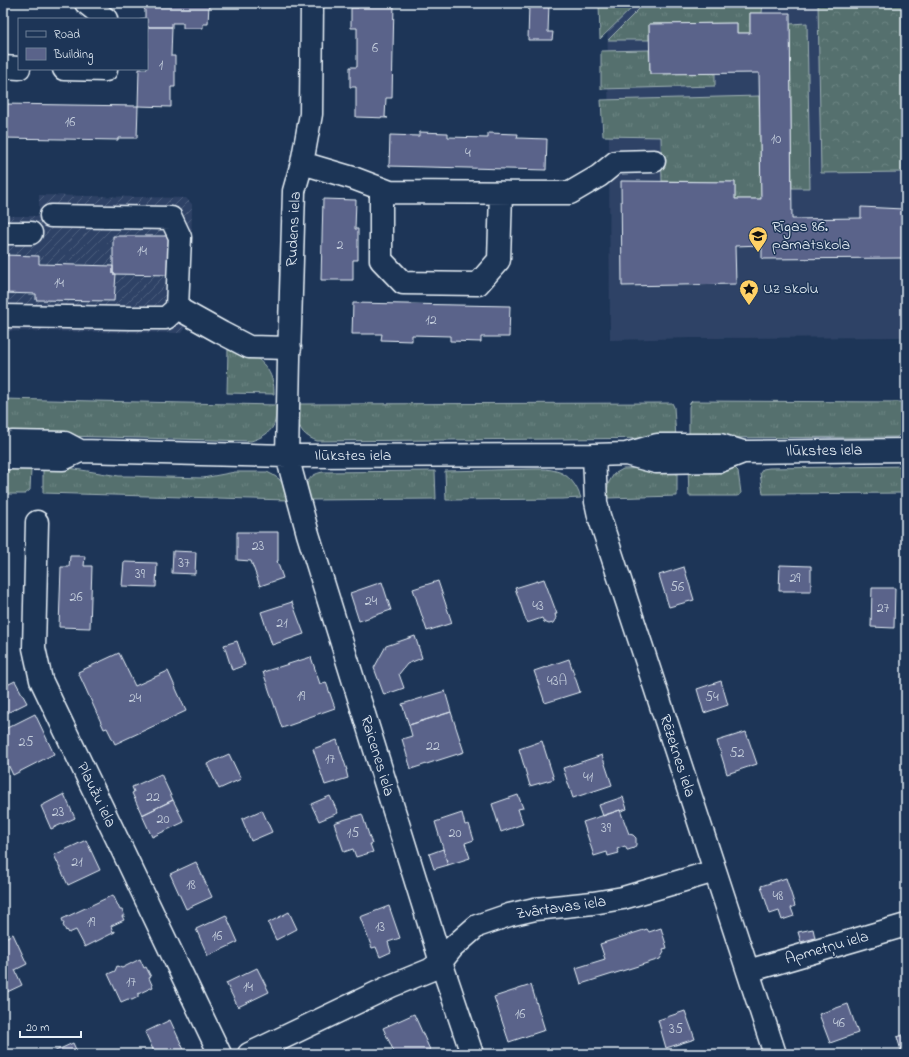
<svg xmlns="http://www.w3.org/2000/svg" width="909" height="1057" font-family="'Indie Flower',sans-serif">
<defs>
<pattern id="industrial-furrows" width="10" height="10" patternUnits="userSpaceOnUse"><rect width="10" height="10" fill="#2f4366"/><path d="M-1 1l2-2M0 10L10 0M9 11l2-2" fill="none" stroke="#4d5f7d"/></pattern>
<pattern id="grass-tufts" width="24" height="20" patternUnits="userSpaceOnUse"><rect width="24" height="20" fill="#54706e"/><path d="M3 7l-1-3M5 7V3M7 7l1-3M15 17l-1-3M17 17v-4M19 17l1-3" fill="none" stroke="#6d8583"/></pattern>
<pattern id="forest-crowns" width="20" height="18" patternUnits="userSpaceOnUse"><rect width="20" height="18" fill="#54706e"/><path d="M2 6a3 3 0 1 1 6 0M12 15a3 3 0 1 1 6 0" fill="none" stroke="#6d8583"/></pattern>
</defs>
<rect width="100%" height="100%" fill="#1d3557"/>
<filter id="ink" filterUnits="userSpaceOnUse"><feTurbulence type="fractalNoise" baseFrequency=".025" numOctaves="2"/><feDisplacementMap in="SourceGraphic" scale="8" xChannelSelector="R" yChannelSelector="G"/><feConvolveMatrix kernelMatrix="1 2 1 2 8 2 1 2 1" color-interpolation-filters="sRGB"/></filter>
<g filter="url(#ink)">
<path fill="#2f4366" d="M607,3H903L904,166L906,170V337L692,338L610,340L609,136Z"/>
<path fill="url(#industrial-furrows)" d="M39,195L186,198L192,204L190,304L188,325L182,333L3,331V216H39Z"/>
<path fill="url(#grass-tufts)" stroke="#9eb0b3" d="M599,3H637L600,39Z
M645,3H763L762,13H750V33H737V23L649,24V40H608Z
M807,23L810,188H792L790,24Z
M649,50L650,74L715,73V86L601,89V51Z
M759,96L761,199H735V182L662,181L661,137L603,136L601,100Z
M228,349C247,349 266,360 272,379C274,384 274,389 274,394L227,393Z
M3,399L276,405C276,410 276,416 275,421C273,432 261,438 251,441L29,435L3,431Z
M692,401L906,402V429L897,437L689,438V407L690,403Z
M672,403L674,407L676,438L317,441C297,433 298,423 297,404Z
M3,465H29L31,470L30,490L25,494H3Z
M56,466L119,476H128L203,478L235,472H267L273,475L279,479L286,488L287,500L43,493V470Z
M906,466V493L763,494L760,473L763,469L769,468Z
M677,467V496L607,498V490L609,482L614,474L623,469Z
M688,467H734L738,471L741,493L740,495L738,496H689Z
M537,469C543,469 550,469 556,471C569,474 577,486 581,498L562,499L446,500L445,471Z
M435,471L436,499L306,500C306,485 306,475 323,472Z"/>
<path fill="url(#forest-crowns)" stroke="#9eb0b3" d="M818,3H903L904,172L821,173Z"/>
<path fill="#5a638a" stroke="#e8f1f8" d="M140,3H158L159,4H179V3L209,4L208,24H203V28H183V23H172V27H147V19H140L145,18V10Z
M358,3H394L392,98H386L385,117L388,118L356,117V87H350V67H357V28H351V8H358Z
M529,3H549L548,32H553L552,40H528Z
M750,13H790L792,219L861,218V207L903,209L902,258L762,259V245L735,246L736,284L622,286L621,181L735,182V199H761L759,73L650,74L649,24L737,23V33H750Z
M147,27H172L171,56H175V87H171V107L138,106L139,69H147Z
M3,104L138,106L137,138H118V140L3,138Z
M419,132L448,133V137L488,138V133L518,134L517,138L547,139L546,170L389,166L390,135L419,136Z
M323,199L356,200L355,229H358V260H353V280H321Z
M113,236H170V275L113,274Z
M3,255L39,256V264L113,266V274H116L114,301L36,300V294L3,293Z
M353,303L510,306L509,337H481V342L450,341V336L412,335V341L381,340L382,334H352Z
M237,532H278V561H277L283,578L260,586L251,561L237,560Z
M173,551L196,552L195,574L172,573Z
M70,556H85L84,566H92L90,628L59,627L61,567H69Z
M124,562L157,563L156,587L122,586Z
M780,565L811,566V591H779Z
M684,567L694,600L669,607L659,575Z
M544,579L557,614H555L556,618L555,620L553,623L549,624L544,622L542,618L527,623L515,588Z
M438,581L452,623L427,631L413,589Z
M382,582L391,610L359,621L350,593Z
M872,588H895L894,628L871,627Z
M292,602L304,634L272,645L261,612Z
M415,636L422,658L407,664L399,674L404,688L384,695L374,668L386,646Z
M237,641L245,665L232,670L224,645Z
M119,653L135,686L168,671L186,711L115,744L107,728L104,729L78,672Z
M311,657L320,684L326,682L335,708L298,721L299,722L282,728L263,672Z
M569,659L580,692L545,703L534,671Z
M15,681L27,703L3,715V687Z
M721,681L728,705L704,713L697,689Z
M445,691L451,712L409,725L402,704Z
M451,712L464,752L411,769L402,739L412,736L409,725Z
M35,714L54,754L13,775L3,754V730Z
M746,732L757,764L727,774L717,741Z
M337,740L347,770H346L348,778L325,785L313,749Z
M542,741L554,779L530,786L519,749Z
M229,754L241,779L219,789L207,764Z
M602,755L612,785L573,798L563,768Z
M903,764H906V803H903Z
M161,774L173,800L142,815L132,793L134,792L132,787Z
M64,794L75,818L51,829L41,806Z
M518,795L523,808L518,809L523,824L501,832L492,804Z
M330,796L338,813L319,821L311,804Z
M623,797L627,809L621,811L620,810L603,816L599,805Z
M173,800L184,822L152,837L142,815Z
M262,810L272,832L251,841L242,819Z
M620,810L629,834L633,835L636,838V845L634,848L628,850H627L625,846L617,849L619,853L608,856L607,852L594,856L583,822Z
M462,813L465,825L469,824L474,840L465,843L470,858L448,865L435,822Z
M362,814L372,844H370L373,852L356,857L353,849L344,852L334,823Z
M86,840L100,870L68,885L54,855Z
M443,849L448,865L434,869L429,854Z
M196,862L212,897L186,909L170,874Z
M786,878L795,906L791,908L794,916L782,920L779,911L770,914L761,886Z
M113,895L120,910H122L125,916H122L124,920L111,926L113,932L115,931V932L85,947L76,930L69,933L67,930L66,931L63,925L64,924L62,919Z
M389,906L400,938L388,942L391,952L380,957L376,947L372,948L360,917Z
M289,912L297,929L276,940L268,923Z
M226,915L238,942L208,956L196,929Z
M661,928L667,948L663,949L664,952L660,959L581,984L576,968L605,959L600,944L647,929L649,932Z
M813,929L815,938L801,942L798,932Z
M13,934L27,964L15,970L22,985L3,994V939Z
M140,959L144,968L146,967L151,977L149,978L153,987L138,994V997L132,1000L128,999L121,1002L108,974L115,971L117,966L122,968Z
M257,968L269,992L238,1007L226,983Z
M531,985L545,1030L509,1042L494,997Z
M848,1004L858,1033L830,1043L819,1014Z
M685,1011L695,1039L666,1048L658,1020Z
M414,1014L431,1052L426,1054H395L383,1028Z
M170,1020L185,1052L181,1054H155L145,1032Z
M906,1034V1054H902L897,1037Z
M73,1043L78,1054H49Z
M864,1051L866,1054H854Z"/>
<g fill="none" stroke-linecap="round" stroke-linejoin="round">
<g stroke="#e8f1f8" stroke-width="25">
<path id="minor" d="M86,3L106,19
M312,3L311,114L302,163L294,191L289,359L287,456L308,534L441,962L472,1054
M3,67L19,68
M64,69L106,70V69
M302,163L353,178L390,192L570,193L599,176L616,162L654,161
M381,189V260L403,283L478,284L499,260L501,193
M3,233H31
M177,308L222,333L249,347L290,348
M3,316L131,318H166L177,308L180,237L171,218L51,216
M12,442L65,443L80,451
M626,454L656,462L720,461L743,452
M594,455L596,502L599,516L775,1054
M3,456L8,458L63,459L80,451L287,456L594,455L626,454L657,445H720L743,452L906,450
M37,522L34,648L41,680L220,1054
M748,971L906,925
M249,1054L391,986L430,970L441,962L453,947L477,926L509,915L535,909L593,903L623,898L715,871"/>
</g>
<use href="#minor" stroke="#1d3557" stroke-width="22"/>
</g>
</g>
<defs>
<g id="school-pin" transform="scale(1)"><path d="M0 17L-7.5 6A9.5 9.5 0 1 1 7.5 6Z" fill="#ffd166" stroke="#1d3557"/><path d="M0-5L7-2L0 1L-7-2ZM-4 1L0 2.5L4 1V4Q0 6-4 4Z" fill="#111"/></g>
<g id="sight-pin" transform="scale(1)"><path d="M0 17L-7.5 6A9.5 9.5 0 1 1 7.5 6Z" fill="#ffd166" stroke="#1d3557"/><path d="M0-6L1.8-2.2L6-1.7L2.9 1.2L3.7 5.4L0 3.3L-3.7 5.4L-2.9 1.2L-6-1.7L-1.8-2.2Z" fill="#111"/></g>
</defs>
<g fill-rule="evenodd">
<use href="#school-pin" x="758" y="236"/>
<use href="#sight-pin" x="749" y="289"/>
</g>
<g text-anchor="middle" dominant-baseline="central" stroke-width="3" stroke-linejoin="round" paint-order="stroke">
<g font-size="14" fill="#c4cedc">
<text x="375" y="48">6</text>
<text x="161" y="65">1</text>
<text x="70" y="122">16</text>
<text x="776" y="139">10</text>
<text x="468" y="153">4</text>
<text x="340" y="245">2</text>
<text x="142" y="251">14</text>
<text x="59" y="283">14</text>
<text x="431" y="320">12</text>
<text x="258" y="546">23</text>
<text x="184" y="563">37</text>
<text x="140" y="574">39</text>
<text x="795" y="578">29</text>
<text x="677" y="587">56</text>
<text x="76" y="597">26</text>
<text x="371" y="601">24</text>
<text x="538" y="606">43</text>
<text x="883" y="608">27</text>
<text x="282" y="623">21</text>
<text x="557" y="681">43A</text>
<text x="301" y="696">19</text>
<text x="712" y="697">54</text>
<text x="135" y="698">24</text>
<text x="26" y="742">25</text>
<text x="433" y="746">22</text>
<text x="737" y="753">52</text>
<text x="330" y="759">17</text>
<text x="588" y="777">41</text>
<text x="153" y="797">22</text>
<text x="58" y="812">23</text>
<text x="163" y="819">20</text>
<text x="606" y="828">39</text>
<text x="353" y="833">15</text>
<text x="455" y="833">20</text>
<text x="77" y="862">21</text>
<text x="191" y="885">18</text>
<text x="778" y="896">48</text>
<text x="91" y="922">19</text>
<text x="380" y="927">13</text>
<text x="217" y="936">16</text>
<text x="131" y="982">17</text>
<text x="248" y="987">14</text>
<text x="520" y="1014">16</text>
<text x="839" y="1023">46</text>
<text x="676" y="1029">35</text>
</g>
<g font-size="16" fill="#e8f1f8" stroke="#1d3557" text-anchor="start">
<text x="772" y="227">Rīgas 86.<tspan x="772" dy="18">pamatskola</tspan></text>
<text x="763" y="289">Uz skolu</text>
</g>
<g font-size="16" fill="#e8f1f8" stroke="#1d3557">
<text transform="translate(294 229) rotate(-87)">Rudens iela</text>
<text transform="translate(824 451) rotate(-1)">Ilūkstes iela</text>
<text x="353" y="456">Ilūkstes iela</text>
<text transform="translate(377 756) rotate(73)">Raicenes iela</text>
<text transform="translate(677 756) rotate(72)">Rēzeknes iela</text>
<text transform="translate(96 795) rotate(64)">Plaužu iela</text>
<text transform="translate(561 908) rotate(-8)">Zvārtavas iela</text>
<text transform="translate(827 948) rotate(-16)">Apmetņu iela</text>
</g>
</g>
<rect width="909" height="1057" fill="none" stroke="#1d3557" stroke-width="16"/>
<rect x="8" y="8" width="893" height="1041" fill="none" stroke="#e8f1f8" stroke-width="1.5" filter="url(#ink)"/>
<rect x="18" y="18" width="130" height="52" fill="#1d3557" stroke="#6e8097"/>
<rect x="26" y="31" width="20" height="6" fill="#1d3557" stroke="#6e8097"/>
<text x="54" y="38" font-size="12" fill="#e8f1f8">Road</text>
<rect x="26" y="48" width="20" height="12" fill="#5a638a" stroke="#6e8097"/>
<text x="54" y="58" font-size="12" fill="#e8f1f8">Building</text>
<path d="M20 1031v6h61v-6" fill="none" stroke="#e8f1f8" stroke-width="2"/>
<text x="26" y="1031" font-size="12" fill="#e8f1f8" stroke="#1d3557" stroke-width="3" paint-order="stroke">20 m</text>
</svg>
